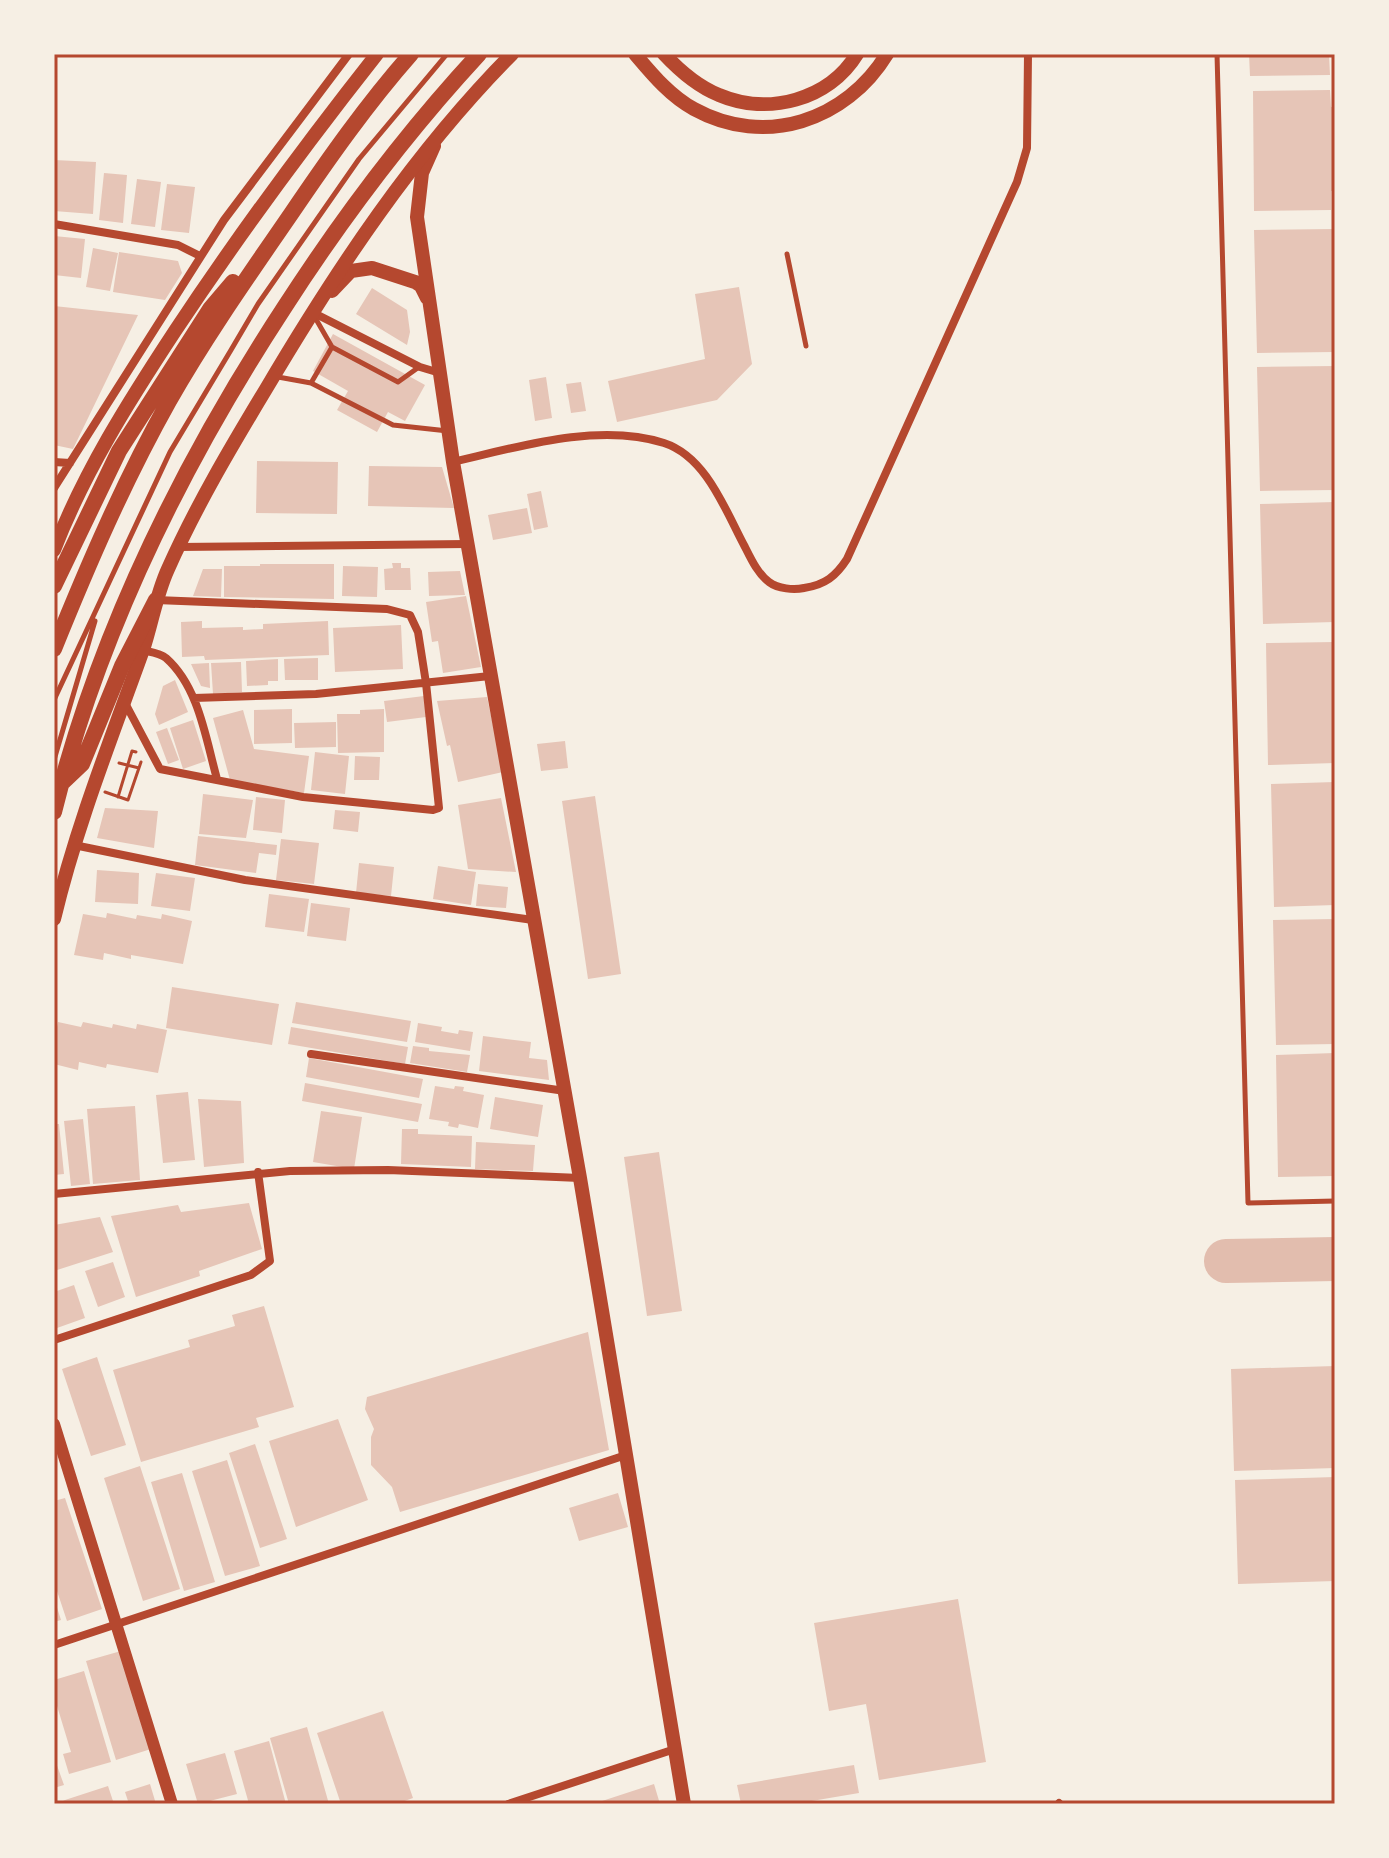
<svg xmlns="http://www.w3.org/2000/svg" width="1389" height="1858" font-family="Barlow,sans-serif">
<rect width="100%" height="100%" fill="#f6efe4"/>
<g fill="none" stroke-linecap="round" stroke-linejoin="round">
<path stroke="#e2bdae" stroke-width="44" d="M1226,1261L1335,1259"/>
</g>
<path fill="#e6c5b7" d="M1249,54H1329L1330,75L1250,76Z
M1330,90L1331,107H1335V191H1331V210L1254,211L1253,91Z
M54,160L96,162L93,214L54,211Z
M104,173L127,175L123,223L99,220Z
M137,179L161,182L155,227L131,224Z
M167,184L195,187L189,233L161,230Z
M1334,229L1335,352L1257,353L1254,230Z
M54,236L85,239L81,278L54,275Z
M93,248L118,253L110,291L86,287Z
M119,252L178,261L182,273L165,300L113,292Z
M739,287L752,364L717,400L617,422L608,381L705,359L695,294Z
M372,288L407,310L410,332L407,345L356,314Z
M54,306L138,315L73,449L54,445Z
M333,334L425,385L405,421L388,412L377,432L337,410L348,391L313,371Z
M1335,366V490L1260,491L1257,367Z
M546,377L552,418L535,421L529,380Z
M581,382L586,411L571,413L566,384Z
M257,461L338,462L337,514L256,513Z
M369,466L442,467L454,508L368,506Z
M541,491L548,527L534,530L527,494Z
M1335,502V622L1263,624L1260,504Z
M527,508L532,533L493,540L488,515Z
M392,563H401V568H410L411,590H385L384,569L393,568Z
M260,564H334V599L224,597V566H260Z
M343,566L378,567L377,597L342,596Z
M203,569H222L221,597L193,596Z
M460,571L465,595L429,596L428,572Z
M466,596L481,667L443,673L438,641L432,642L426,602Z
M202,621V628L243,627V630L263,629V624L328,621L329,655L205,660L204,656L182,657L181,622Z
M401,625L403,669L335,672L333,628Z
M1335,642V763L1268,765L1266,643Z
M318,658V680H285L284,659Z
M278,659V681H268V685L247,686L246,661Z
M241,662L242,692L213,694L211,663Z
M209,663L210,688L201,686L191,664Z
M175,680L188,712L159,725L155,714L163,686Z
M424,696L426,717L387,722L384,701Z
M487,697L503,772L458,782L450,745L447,746L437,701Z
M292,709V743L254,744V710Z
M384,709V752L338,753L337,714H360V710Z
M243,710L254,749L309,756L304,793L230,780L213,718Z
M193,720L206,761L183,769L170,728Z
M336,722V747L295,748L294,723Z
M167,728L179,760L168,764L156,732Z
M565,741L568,768L541,771L537,744Z
M315,752L349,756L345,794L311,790Z
M355,756L380,757L379,780H354Z
M1335,782V905L1274,907L1271,784Z
M203,794L253,800L246,838L199,834Z
M595,796L621,974L588,979L562,801Z
M256,797L285,800L282,833L253,830Z
M501,798L516,872L468,869L458,805Z
M105,808L158,811L154,848L97,838Z
M335,810L360,812L358,832L333,829Z
M198,836L277,845L276,855L259,853L256,873L195,865Z
M281,839L319,843L314,884L276,880Z
M359,863L394,867L391,896L356,893Z
M438,866L476,872L471,905L433,899Z
M97,870L139,873L138,904L95,902Z
M156,873L195,878L190,911L151,906Z
M478,884L508,887L506,908L476,906Z
M269,894L309,899L304,932L265,927Z
M311,903L350,908L346,941L307,936Z
M107,913L136,919L137,915L161,919L162,914L192,921L183,964L131,955V959L104,953L103,960L74,955L83,914L106,918Z
M1335,919V1044L1276,1045L1273,920Z
M172,987L279,1004L272,1045L166,1028Z
M296,1002L411,1021L407,1042L292,1023Z
M58,1022L81,1027L83,1022L112,1028L113,1024L136,1029L137,1024L167,1030L158,1073L107,1064L106,1068L79,1062L78,1070L54,1064V1041Z
M418,1023L442,1027L441,1031L458,1034L459,1030L473,1032L470,1051L415,1042Z
M291,1027L408,1047L405,1064L288,1044Z
M483,1036L531,1042L529,1058L547,1060L549,1080L479,1071Z
M413,1046L429,1048V1051L470,1055L467,1072L410,1063Z
M1335,1053V1176L1278,1177L1276,1055Z
M309,1058L423,1079L419,1098L306,1077Z
M305,1083L422,1104L418,1122L302,1101Z
M435,1086L454,1089L455,1086L464,1087L463,1091L484,1095L478,1128L459,1124L458,1128L448,1126L449,1122L429,1119Z
M188,1092L195,1160L163,1163L156,1095Z
M495,1097L543,1105L538,1137L490,1129Z
M198,1099L241,1101L244,1163L204,1167Z
M135,1106L140,1180L93,1184L87,1109Z
M321,1111L362,1117L354,1169L313,1162Z
M83,1119L90,1184L71,1186L64,1121Z
M54,1124H59L64,1174L54,1175Z
M402,1129H418V1134L472,1136L471,1167L401,1164Z
M476,1142L535,1145L533,1171L475,1169Z
M659,1152L682,1311L647,1316L624,1157Z
M249,1203L262,1249L199,1271L200,1276L136,1297L111,1216L178,1205L181,1212Z
M100,1217L113,1252L54,1271V1225Z
M113,1262L125,1297L98,1307L85,1271Z
M74,1285L85,1318L57,1328L54,1319V1292Z
M264,1306L294,1407L256,1418L259,1427L141,1462L113,1370L190,1347L188,1340L235,1326L232,1315Z
M588,1332L609,1450L400,1512L392,1487L371,1465V1437L374,1429L365,1409L367,1397Z
M97,1357L126,1445L91,1456L62,1369Z
M1335,1366V1468L1234,1471L1231,1369Z
M338,1419L368,1500L296,1527L269,1441Z
M255,1444L287,1539L260,1548L229,1453Z
M227,1460L260,1566L225,1576L192,1471Z
M140,1466L180,1589L143,1601L104,1478Z
M182,1473L215,1582L184,1591L151,1482Z
M1335,1477V1581L1238,1584L1235,1480Z
M618,1493L628,1527L579,1541L569,1508Z
M65,1498L102,1609L67,1621L54,1582V1501Z
M54,1598L61,1620L54,1622Z
M958,1599L986,1762L879,1780L866,1704L829,1711L814,1623Z
M121,1651L151,1749L116,1760L86,1661Z
M84,1671L111,1762L69,1774L63,1754L71,1752L54,1696V1680Z
M383,1711L413,1798L396,1804H341L317,1733Z
M307,1727L329,1804H289L270,1738Z
M269,1741L286,1804H249L234,1751Z
M225,1753L237,1794L198,1804L186,1764Z
M54,1757L64,1785L54,1788Z
M854,1765L859,1793L794,1804H741L737,1785Z
M150,1784L156,1804H129L125,1792Z
M654,1784L660,1804H596V1803Z
M108,1786L114,1804H57L65,1800Z"/>
<g fill="none" stroke-linecap="round" stroke-linejoin="round">
<path stroke="#b5482f" stroke-width="3" d="M119,763L139,768
M105,792L128,800L141,762
M118,797L132,751L136,752"/>
<path stroke="#b5482f" stroke-width="5" d="M1217,54L1248,1203L1335,1201
M787,254L806,346
M332,347L398,382L419,367
M278,377L311,383L332,347L313,314
M311,383L393,425L448,431
M54,700L170,452L231,350L258,304L359,159L447,54
M54,760L95,621"/>
<path stroke="#b5482f" stroke-width="8" d="M54,224L178,245L200,256
M312,312L420,367L440,373
M54,462L70,463
M453,462C517,447 599,422 664,443C707,457 726,512 745,547C751,559 758,574 769,582C778,589 794,590 804,588C825,585 836,576 847,559L1017,182L1027,148L1028,54
M54,488L224,220L349,54
M178,547L467,544
M142,650C150,652 160,653 166,658C199,687 206,740 217,779
M194,698L316,694L490,676
M124,701L160,769L303,797L433,810L439,808L426,683L418,632L410,615L387,609L156,600
M74,845L245,880L533,920
M311,1054L565,1091
M54,1194L290,1171L388,1170L580,1178
M54,1340L251,1275L270,1261L258,1172
M54,1645L626,1455
M1059,1803L1060,1804
M508,1804L675,1749"/>
<path stroke="#b5482f" stroke-width="12" d="M54,1424L172,1804"/>
<path stroke="#b5482f" stroke-width="14" d="M434,146L422,173L417,217L453,462L580,1178L684,1804
M332,291L351,271L372,268L415,282L421,286L427,298"/>
<path stroke="#b5482f" stroke-width="14" d="M635,54C652,74 670,96 694,109C765,148 846,121 887,54
M664,54C678,69 699,87 719,95C768,116 829,100 857,54
M54,550C84,472 129,401 175,331C238,236 306,144 377,54
M54,919C76,827 111,739 143,650C152,623 156,595 168,569C196,506 231,447 266,389C337,269 414,153 512,54"/>
<path stroke="#b5482f" stroke-width="16" d="M54,586L119,451L210,309L233,282
M54,649C88,565 124,481 169,401C206,336 249,275 291,214C329,158 367,104 411,54
M62,783L82,764L122,666L156,600
M54,812C99,631 182,464 284,308C342,218 406,133 479,54"/>
</g>
<rect width="1389" height="1858" fill="none" stroke="#f6efe4" stroke-width="112"/>
<rect x="56" y="56" width="1277" height="1746" fill="none" stroke="#b5482f" stroke-width="3"/>
</svg>
